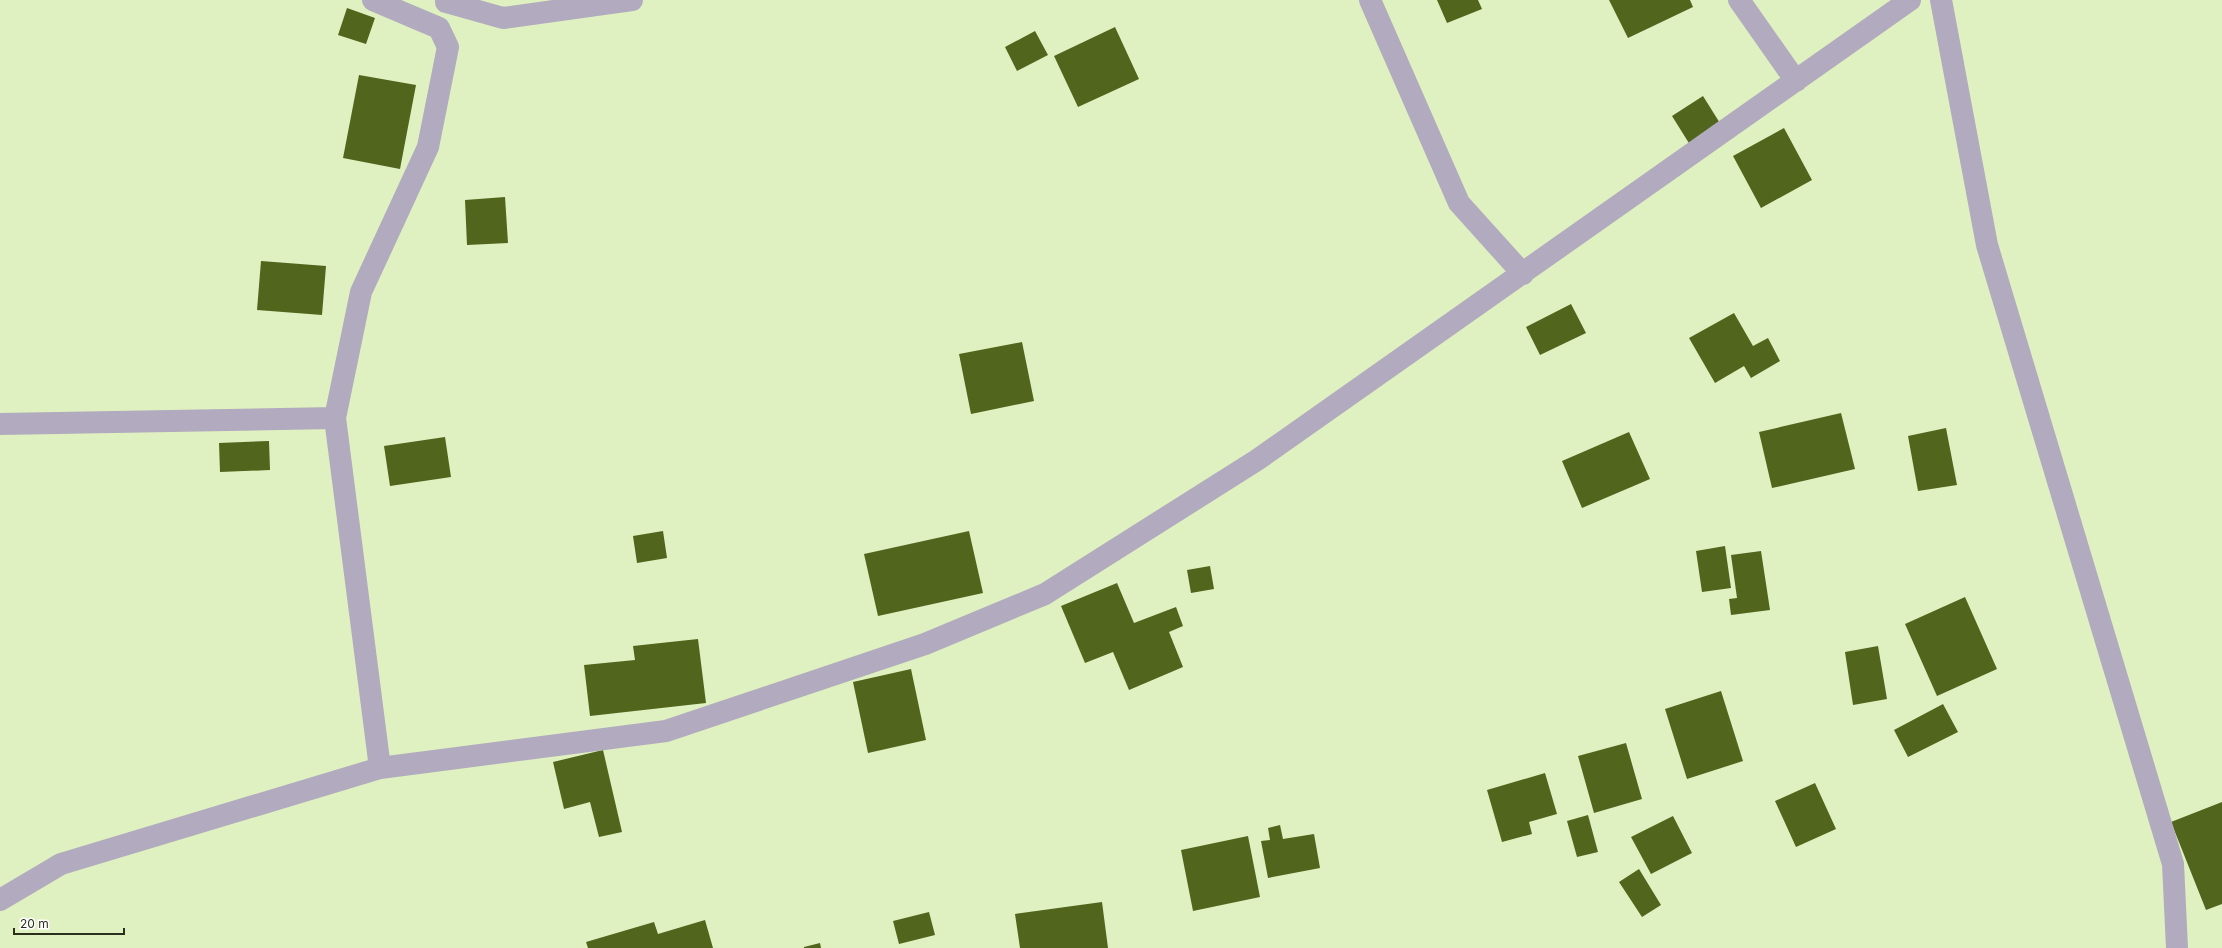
<svg xmlns="http://www.w3.org/2000/svg" width="2222" height="948" font-family="Inter,sans-serif">
<rect width="100%" height="100%" fill="#dff1c0"/>
<path fill="#51651d" d="M1437,0H1478L1482,9L1447,23Z
M1609,0H1690L1693,7L1628,38Z
M347,8L375,18L366,44L338,35Z
M1115,27L1139,79L1078,107L1054,56Z
M1035,31L1048,55L1017,71L1005,47Z
M359,75L416,85L400,169L343,158Z
M1703,96L1723,128L1692,148L1672,116Z
M1784,128L1812,180L1761,208L1733,156Z
M505,197L508,243L467,245L465,200Z
M261,261L326,266L322,315L257,310Z
M1571,304L1586,333L1540,355L1526,327Z
M1734,313L1753,346L1768,338L1780,361L1751,378L1744,366L1715,383L1689,338Z
M1022,342L1034,401L971,414L959,354Z
M1841,413L1855,469L1772,488L1759,432Z
M1946,428L1957,485L1918,491L1908,436Z
M1629,432L1650,479L1582,508L1562,461Z
M445,437L451,477L390,486L384,446Z
M269,441L270,470L220,472L219,443Z
M663,531L667,558L637,563L633,536Z
M969,531L983,593L878,616L864,554Z
M1725,546L1731,588L1702,592L1696,551Z
M1761,551L1770,610L1731,615L1729,599L1737,598L1731,555Z
M1210,566L1214,589L1191,593L1187,570Z
M1117,583L1134,623L1176,607L1183,626L1169,632L1183,667L1129,690L1113,652L1085,663L1061,606Z
M1965,597L1997,669L1937,696L1905,624Z
M698,639L706,703L590,716L584,665L635,660L633,646Z
M1878,646L1887,699L1853,705L1845,652Z
M911,669L926,740L868,753L853,682Z
M1721,691L1743,761L1687,779L1665,709Z
M1943,704L1958,732L1908,757L1894,730Z
M1626,743L1642,799L1594,813L1578,756Z
M603,750L622,832L599,837L590,802L564,809L553,762Z
M1545,773L1557,814L1529,822L1532,834L1502,842L1487,790Z
M1815,783L1836,829L1796,847L1775,801Z
M2222,802V904L2206,910L2171,822Z
M1588,815L1598,852L1577,857L1567,821Z
M1673,816L1692,853L1651,874L1631,837Z
M1280,825L1283,839L1314,834L1320,868L1268,878L1261,841L1270,840L1268,828Z
M1248,836L1260,897L1193,911L1181,850Z
M1639,869L1661,905L1642,917L1619,882Z
M1102,902L1108,948H1020L1015,914Z
M929,912L935,935L899,944L893,921Z
M705,920L713,948H588L586,942L654,922L658,934Z
M820,943L821,948H804V947Z"/>
<g fill="none" stroke-linecap="round" stroke-linejoin="round">
<path stroke="#b2aabe" stroke-width="22" d="M373,0L439,28L448,47L428,147L361,292L335,418L380,768
M1370,0L1459,203L1523,274
M1739,0L1796,81
M1941,0L1987,245L2173,864L2177,948
M446,2L503,18L632,0
M0,424L335,418
M0,900L61,864L380,768L666,731L925,644L1045,594L1257,460L1910,0"/>
</g>
<path d="M14 928v6h110v-6" fill="none" stroke="#292f1c" stroke-width="2"/>
<text x="20" y="928" font-size="12" fill="#292f1c" stroke="#ffffff" stroke-width="3" paint-order="stroke">20 m</text>
</svg>
